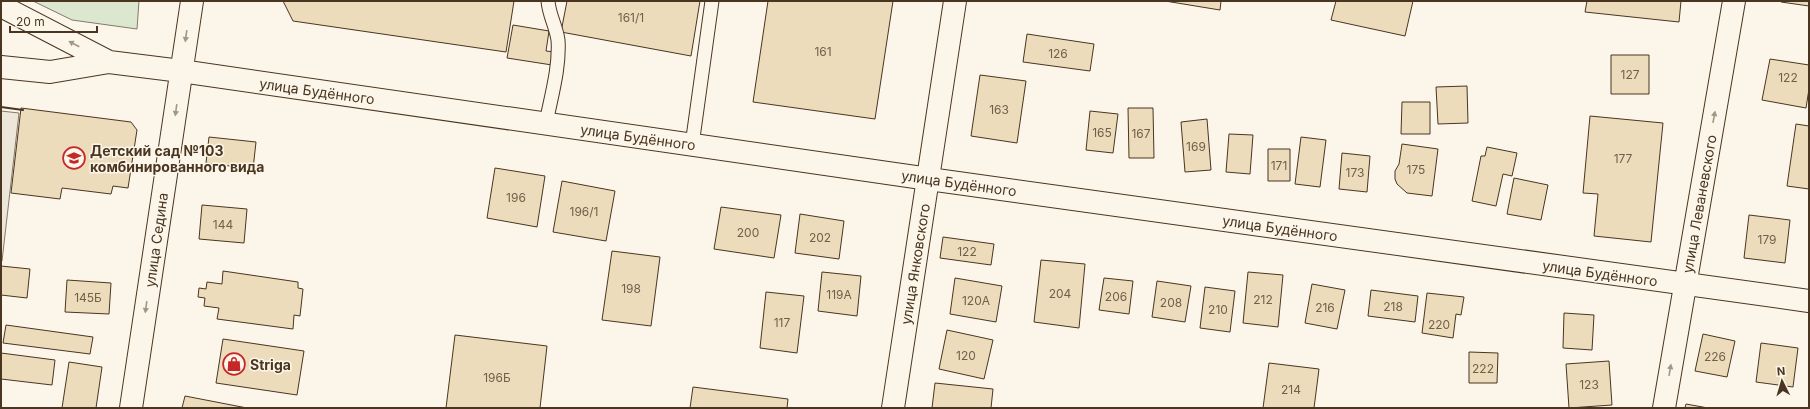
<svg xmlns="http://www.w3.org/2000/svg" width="1810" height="409" font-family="Inter,sans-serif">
<rect width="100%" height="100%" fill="#fbf6e9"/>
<path fill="#dce7d0" stroke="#887966" d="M33,1H139L137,29L72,20Z"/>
<path fill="#ede7d9" stroke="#887966" d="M1,111L19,113L2,261H1Z"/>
<path fill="#ecdcbc" stroke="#4a3520" d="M283,1H514L506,52L293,21Z
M567,1H700L691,56L561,32Z
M768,1H893L875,119L753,102Z
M1165,1H1221L1220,10Z
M1336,1H1413L1405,36L1331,20Z
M1587,1H1681L1679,22L1585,12Z
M1781,1H1809V6L1781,2Z
M513,25L549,31L546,51L555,52L552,65L507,58Z
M1027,34L1094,44L1090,71L1023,62Z
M1611,55H1649V94H1611Z
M1770,59L1809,65V89L1806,108L1762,100Z
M980,75L1026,81L1017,143L971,136Z
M1467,86L1468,123L1438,124L1436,87Z
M1402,102H1430V134H1401Z
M21,108L131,122L137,130L128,188L113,186L111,194L62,188L60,199L11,193Z
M1128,108H1153L1154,158H1129Z
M1090,111L1118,114L1113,153L1086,150Z
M1590,116L1663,123L1651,242L1594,236L1598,194L1583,193Z
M1207,119L1211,170L1185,172L1181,122Z
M1796,124L1809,126V189L1787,186Z
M1229,134L1253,135L1250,174L1226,172Z
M209,137L256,142L253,169L206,163Z
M1301,137L1326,140L1320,187L1295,184Z
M1402,144L1438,149L1432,196L1407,193L1397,184L1395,179V171L1399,164Z
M1487,147L1517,153L1512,176L1503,174L1496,206L1472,201L1481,156H1485Z
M1268,149H1290V181H1268Z
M1342,153L1370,156L1367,192L1339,189Z
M495,168L545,176L537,227L487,218Z
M1514,178L1548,185L1541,220L1507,214Z
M562,181L615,191L606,241L553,232Z
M202,205L247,209L244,243L199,239Z
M721,207L781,215L774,258L714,249Z
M800,214L844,221L839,259L795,253Z
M1749,215L1790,220L1785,263L1744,258Z
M943,237L994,244L991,265L940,258Z
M612,251L660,257L651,326L602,320Z
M1041,260L1085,264L1079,328L1034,322Z
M1,266L30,269L27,298L1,295Z
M223,271L298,282V288L303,289L300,316L294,315L293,329L217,319L219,308L204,306L205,298L198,297L199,288L206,289L207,282L222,284Z
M822,272L861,276L857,316L818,311Z
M1248,272L1283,275L1278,327L1243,323Z
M955,278L1002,286L996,322L950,314Z
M1104,278L1133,281L1129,314L1099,310Z
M67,280L111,283L109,314L65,312Z
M1157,281L1191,286L1185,322L1152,317Z
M1312,284L1345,290L1337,329L1305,323Z
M1205,287L1235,291L1230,332L1200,328Z
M1371,290L1418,296L1415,322L1368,316Z
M766,292L804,296L797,353L760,348Z
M1427,293L1464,297L1461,315L1456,314L1453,338L1422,333Z
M1564,313L1594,315L1592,350L1563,348Z
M6,325L93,337L90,354L3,343Z
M947,330L993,340L984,379L939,369Z
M1703,334L1735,341L1727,377L1695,371Z
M455,335L547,346L540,408H446Z
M223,339L304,351L297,395L216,383Z
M1761,343L1798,348L1793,387L1756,382Z
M1469,352L1498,353L1497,383H1469Z
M1,353L55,360L52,385L1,379Z
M1609,361L1612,405L1569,408L1566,364Z
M69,362L102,367L96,408H62Z
M1269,363L1319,369L1314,408H1263Z
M935,383L993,389L991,408H932Z
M693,387L788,399L787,408H690Z
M185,396L247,408H182Z
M1686,404L1708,408H1685Z"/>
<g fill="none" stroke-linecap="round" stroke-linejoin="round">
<g stroke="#4a3520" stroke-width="15">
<path id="service" d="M546,123C551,97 560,67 558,40C556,26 549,15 548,1
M692,145L712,1"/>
</g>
<g stroke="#4a3520" stroke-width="24">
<path id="tertiary" d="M1,6L109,62
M1,67L50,72L109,62L181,71L929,179L1809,301
M893,408L955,1
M1664,408L1734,1"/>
</g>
<g stroke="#4a3520" stroke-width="24">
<path id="secondary" d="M131,408L192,1"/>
</g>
<use href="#service" stroke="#fbf6e9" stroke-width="13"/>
<use href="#tertiary" stroke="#fbf6e9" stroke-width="22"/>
<use href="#secondary" stroke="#fbf6e9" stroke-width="22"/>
<path stroke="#4a3520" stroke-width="2" d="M1,107L23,110"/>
</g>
<defs><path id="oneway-solid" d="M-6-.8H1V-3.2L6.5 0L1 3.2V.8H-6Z"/></defs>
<g fill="#a29684">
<use href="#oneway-solid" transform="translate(186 36) rotate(98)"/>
<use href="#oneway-solid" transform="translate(74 44) rotate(-152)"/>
<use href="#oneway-solid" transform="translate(176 110) rotate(98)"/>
<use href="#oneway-solid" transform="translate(1714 117) rotate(-80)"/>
<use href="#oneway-solid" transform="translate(146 307) rotate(98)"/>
<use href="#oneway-solid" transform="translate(1670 370) rotate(-80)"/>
</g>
<defs>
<g id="school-ring" transform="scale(1.15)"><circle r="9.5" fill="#fbf6e9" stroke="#c62828" stroke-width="1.5"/><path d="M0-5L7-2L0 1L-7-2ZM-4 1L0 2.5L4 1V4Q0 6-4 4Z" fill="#c62828"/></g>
<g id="shop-ring" transform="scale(1.15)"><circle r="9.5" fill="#fbf6e9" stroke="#c62828" stroke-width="1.5"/><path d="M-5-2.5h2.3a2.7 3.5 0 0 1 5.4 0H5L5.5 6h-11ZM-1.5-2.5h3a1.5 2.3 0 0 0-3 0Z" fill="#c62828"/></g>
</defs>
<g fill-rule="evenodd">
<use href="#school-ring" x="74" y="158"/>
<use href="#shop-ring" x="234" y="364"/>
</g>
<g text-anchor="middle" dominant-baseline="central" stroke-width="3" stroke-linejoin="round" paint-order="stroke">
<g font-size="12" fill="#725f47">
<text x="631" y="17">161/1</text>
<text x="823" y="51">161</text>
<text x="1058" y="53">126</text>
<text x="1630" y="74">127</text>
<text x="1788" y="77">122</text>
<text x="999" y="109">163</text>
<text x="1102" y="132">165</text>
<text x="1141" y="133">167</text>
<text x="1196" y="146">169</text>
<text x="1623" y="158">177</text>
<text x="1279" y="165">171</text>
<text x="1416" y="169">175</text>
<text x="1355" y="172">173</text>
<text x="516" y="197">196</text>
<text x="584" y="211">196/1</text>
<text x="223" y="224">144</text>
<text x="748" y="232">200</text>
<text x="820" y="237">202</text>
<text x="1767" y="239">179</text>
<text x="967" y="251">122</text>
<text x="631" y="288">198</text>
<text x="1060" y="293">204</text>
<text x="839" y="294">119А</text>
<text x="1116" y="296">206</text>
<text x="88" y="297">145Б</text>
<text x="1263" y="299">212</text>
<text x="976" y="300">120А</text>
<text x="1171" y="302">208</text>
<text x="1393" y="306">218</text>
<text x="1325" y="307">216</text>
<text x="1218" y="309">210</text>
<text x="782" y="322">117</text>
<text x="1439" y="324">220</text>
<text x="966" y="355">120</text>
<text x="1715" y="356">226</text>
<text x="1483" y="368">222</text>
<text x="497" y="377">196Б</text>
<text x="1589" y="384">123</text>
<text x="1291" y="389">214</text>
</g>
<g font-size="14" fill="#4a3520" stroke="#fbf6e9">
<text transform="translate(317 91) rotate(8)">улица Будённого</text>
<text transform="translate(638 137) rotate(8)">улица Будённого</text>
<text transform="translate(959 183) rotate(8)">улица Будённого</text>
<text transform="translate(1699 204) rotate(-80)">улица Леваневского</text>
<text transform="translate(1280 228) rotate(8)">улица Будённого</text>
<text transform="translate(156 240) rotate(-82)">улица Седина</text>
<text transform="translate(915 264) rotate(-81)">улица Янковского</text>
<text transform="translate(1600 273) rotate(8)">улица Будённого</text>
</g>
<g font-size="14" font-weight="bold" fill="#4a3520" stroke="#fbf6e9" text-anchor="start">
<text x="90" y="150">Детский сад №103<tspan x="90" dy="16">комбинированного вида</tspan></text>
<text x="250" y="364">Striga</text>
</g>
</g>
<rect width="1810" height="409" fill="none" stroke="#4a3520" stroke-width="4"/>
<g transform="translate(1782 381) rotate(355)" stroke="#fbf6e9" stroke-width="3" paint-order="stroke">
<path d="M0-3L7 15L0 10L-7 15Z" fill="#4a3520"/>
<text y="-6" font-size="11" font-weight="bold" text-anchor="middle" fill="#4a3520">N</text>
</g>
<path d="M10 26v6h87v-6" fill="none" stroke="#4a3520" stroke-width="2"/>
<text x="16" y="26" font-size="12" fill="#4a3520" stroke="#fbf6e9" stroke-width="3" paint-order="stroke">20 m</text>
</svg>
